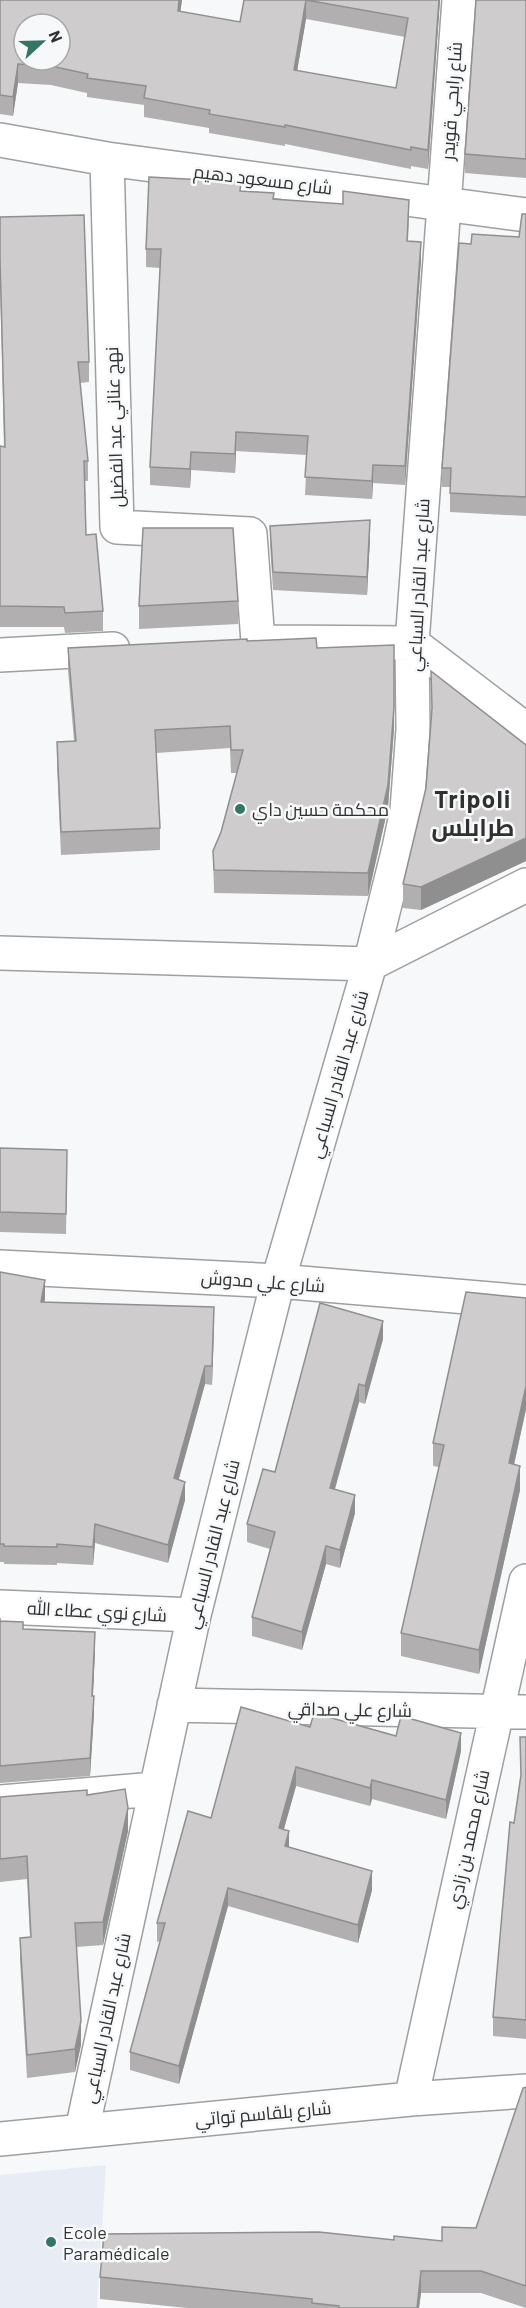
<svg xmlns="http://www.w3.org/2000/svg" width="526" height="2308" font-family="Barlow,Cairo,sans-serif">
<rect width="100%" height="100%" fill="#f7f8f9"/>
<path fill="#e8edf5" d="M106,2165L97,2308H0V2175Z"/>
<g fill="none" stroke-linecap="round" stroke-linejoin="round">
<g stroke="#9e9fa0" stroke-width="36">
<path id="minor" d="M0,140L107,159L526,215
M107,159L117,527L250,534L258,642
M272,642L412,643L526,730
M0,655L113,649
M0,953L370,964L526,885
M0,1267L278,1281L526,1302
M0,1607L194,1615
M174,1705L526,1712
M0,1802L155,1789
M411,2099L526,1581
M82,2130L194,1615L278,1281L370,964L399,848L407,810L413,730L412,643L459,0
M0,2139L411,2099L526,2091"/>
</g>
<use href="#minor" stroke="#fff" stroke-width="33"/>
</g>
<path fill="#b1afb0" fill-rule="evenodd" d="M0,0H182L180,12L240,22L244,0H440L428,169L411,166V169L285,144V146L209,133V128L144,117V105L87,97V93L51,85L18,83L13,116L0,114ZM306,19L405,37L396,88L297,71Z
M526,0V178L465,173V154Z
M241,191L274,199L409,218L408,241L421,260L405,485L373,483L372,499L305,495L307,455L236,451L235,473L191,470L190,488L150,485V467L160,268L146,267V249Z
M526,214V516L450,512V487H442V468L471,244L519,237Z
M0,217L89,362V382L80,383L88,461V481H85L86,535L103,611V631L65,633L64,627H0V446L4,447L0,279Z
M270,526L370,538L367,595L273,590L270,544Z
M238,601V624L139,629V606Z
M247,641L317,648L394,729L388,807L368,896L214,893L213,851L221,832L237,773H231L230,748L156,753L160,828V850L61,855L57,765V742L74,741L68,670V648Z
M526,745V861L421,910L403,908V884L426,788Z
M0,1148L67,1171L66,1234L0,1232Z
M0,1272L45,1299L44,1302L214,1325L212,1385L205,1384L178,1480L185,1500L168,1563L95,1543L93,1565L57,1563V1565L4,1564V1562H0Z
M526,1298V1409L514,1465L520,1490L479,1674L401,1656V1633L439,1467L433,1466V1443Z
M383,1339L365,1404L359,1402L335,1489L355,1513L340,1568L326,1564L302,1650L252,1636V1617L270,1549L247,1542V1524L275,1472Z
M0,1618V1621L23,1629L95,1650L93,1696L94,1713L90,1776L0,1783Z
M310,1727L396,1736L461,1751L446,1819L372,1799L370,1806L296,1786L284,1829L289,1848L372,1890L358,1943L228,1906L179,2084L130,2070V2052L160,1941L157,1942V1923L211,1818Z
M526,1737V2039L493,2036V2017L514,1823Z
M87,1795L128,1831L103,1945L76,1947L81,2045L75,2072L27,2078L20,1961V1938L30,1937L27,1879L0,1882V1797Z
M526,2087V2308L481,2293H421L419,2308H187L100,2299V2277L394,2240L442,2241L476,2228Z"/>
<path fill="#908f90" d="M179,0H182L178,30V11Z
M306,0V19L294,89V70Z
M439,0H440L428,169V150Z
M18,64V83L13,116V97Z
M421,242V260L405,485V466Z
M236,432V451L235,473V454Z
M191,452V470L190,488V469Z
M373,465V483L372,499V481Z
M370,520V538L367,595V577Z
M394,707V729L388,807L368,896V873Z
M526,838V861L421,910V887Z
M45,1280V1299L41,1320V1302Z
M214,1307V1325L212,1385V1366Z
M383,1321V1339L365,1404V1386Z
M205,1366V1384L174,1497V1478Z
M359,1384V1402L330,1506V1488Z
M526,1386V1409L509,1487V1463Z
M520,1466V1490L479,1674V1650Z
M185,1482V1500L168,1563V1545Z
M355,1495V1513L340,1568V1550Z
M95,1524V1543L93,1565V1547Z
M326,1546V1564L302,1650V1632Z
M95,1632V1650L92,1713V1696Z
M94,1696V1713L90,1776V1758Z
M461,1733V1751L446,1819V1800Z
M296,1767V1786L279,1846V1828Z
M372,1780V1799L370,1806V1788Z
M128,1808V1831L103,1945V1922Z
M289,1831V1849L285,1846Z
M372,1871V1890L358,1943V1925Z
M228,1888V1906L179,2084V2066Z
M81,2021V2045L75,2072V2049Z
M421,2271V2293L419,2308H417Z"/>
<path fill="#cecccd" stroke="#908f90" stroke-width="1.5" fill-rule="evenodd" d="M0,0H179L178,11L240,22L244,0H439L428,150L411,147V150L285,125V127L209,114L210,110L144,98L146,86L87,78L88,74L51,66L18,64L13,97L0,95ZM306,0L408,18L396,88L294,70ZM24,24H60V60H24Z
M476,0H526V159L465,154Z
M149,177L241,182L240,191L274,193L273,199L343,204V191L409,200L407,241L421,242L405,466L373,465L372,481L305,477L308,436L236,432L235,454L191,452L190,469L150,467L161,249H146Z
M522,214H526V497L450,493L451,468H442L459,243L471,244L472,234L519,237Z
M84,215L89,362H78L88,461H84L86,535L96,534L103,611L65,613L64,607L0,606V446L5,447L0,259V217Z
M370,520L367,577L273,572L270,526Z
M143,528H233L238,601L139,606Z
M316,638L317,648L394,645V707L388,785L368,873L214,870L213,851L221,832L243,750H231L230,726L155,730L160,828L61,832L57,742L76,741L68,648L247,639V641Z
M431,671L526,745V838L421,887L403,884L426,788L432,708Z
M0,1148L67,1150L66,1214L0,1212Z
M0,1272L45,1280L41,1302L214,1307L212,1366H205L174,1478L185,1482L168,1545L95,1524L93,1547L57,1544V1547L4,1546V1544H0Z
M466,1292L526,1298V1386L509,1463L520,1466L479,1650L401,1633L444,1445L433,1443Z
M320,1303L383,1321L365,1386L359,1384L330,1488L355,1495L340,1550L326,1546L302,1632L252,1617L275,1532L247,1524L263,1469L275,1472Z
M0,1618V1621L23,1622V1629L95,1632L92,1696H94L90,1758L0,1766Z
M241,1707L310,1727L314,1713L396,1736L401,1716L461,1733L446,1800L372,1780L370,1788L296,1767L279,1828L289,1831L285,1846L372,1871L358,1925L228,1888L179,2066L130,2052L165,1923H157L188,1811L211,1818Z
M520,1737H526V2020L493,2017L510,1822L514,1823L521,1775Z
M125,1789L128,1808L103,1922L75,1923L81,2021L75,2049L27,2055L20,1938L31,1937L27,1856L0,1859V1797L87,1790V1795Z
M526,2087V2286L481,2271H421L417,2308H339V2306L312,2303V2299L100,2277L104,2234L319,2232L394,2240V2236L442,2241V2227L476,2228L523,2088Z"/>
<g fill="#347666" stroke="#f7f8f9" stroke-width="2">
<circle cx="240" cy="809" r="6"/>
<circle cx="51" cy="2242" r="6"/>
</g>
<g text-anchor="middle" dominant-baseline="central" stroke-width="5" stroke-linejoin="round" paint-order="stroke">
<g font-size="18" fill="#303031" stroke="#f7f8f9">
<text transform="translate(451 101) rotate(-86)">شاع رابحي قويدر</text>
<text transform="translate(263 179) rotate(7)">شارع مسعود دهيم</text>
<text transform="translate(114 427) rotate(-92)">نهج عناني عبد الفضيل</text>
<text transform="translate(418 585) rotate(-87)">شارع عبد القادر السباعي</text>
<text transform="translate(338 1074) rotate(-74)">شارع عبد القادر السباعي</text>
<text transform="translate(263 1281) rotate(4)">شارع علي مدوش</text>
<text transform="translate(212 1544) rotate(-76)">شارع عبد القادر السباعي</text>
<text transform="translate(97 1611) rotate(3)">شارع نوي عطاء الله</text>
<text transform="translate(350 1709) rotate(1)">شارع علي صداقي</text>
<text transform="translate(468 1839) rotate(-78)">شارع محمد بن زادي</text>
<text transform="translate(106 2018) rotate(-78)">شارع عبد القادر السباعي</text>
<text transform="translate(263 2113) rotate(-5)">شارع بلقاسم تواتي</text>
</g>
<g font-size="18" fill="#303031" stroke="#f7f8f9" text-anchor="start">
<text x="252" y="809">محكمة حسين داي</text>
<text x="63" y="2232">Ecole<tspan x="63" dy="21">Paramédicale</tspan></text>
</g>
<g font-size="24" font-weight="bold" letter-spacing="1.5" fill="#303031" stroke="#f7f8f9">
<text x="473" y="798">Tripoli<tspan x="473" dy="28">طرابلس</tspan></text>
</g>
</g>
<g transform="translate(42 42) rotate(68)"><circle r="28" fill="#f7f8f9" stroke="#a7a8a9" stroke-width="1.5"/>
<path d="M0-4.5L10 22L0 15L-10 22Z" fill="#347666"/>
<text y="-9" font-size="16" font-weight="bold" text-anchor="middle" fill="#303031">N</text>
</g>
</svg>
